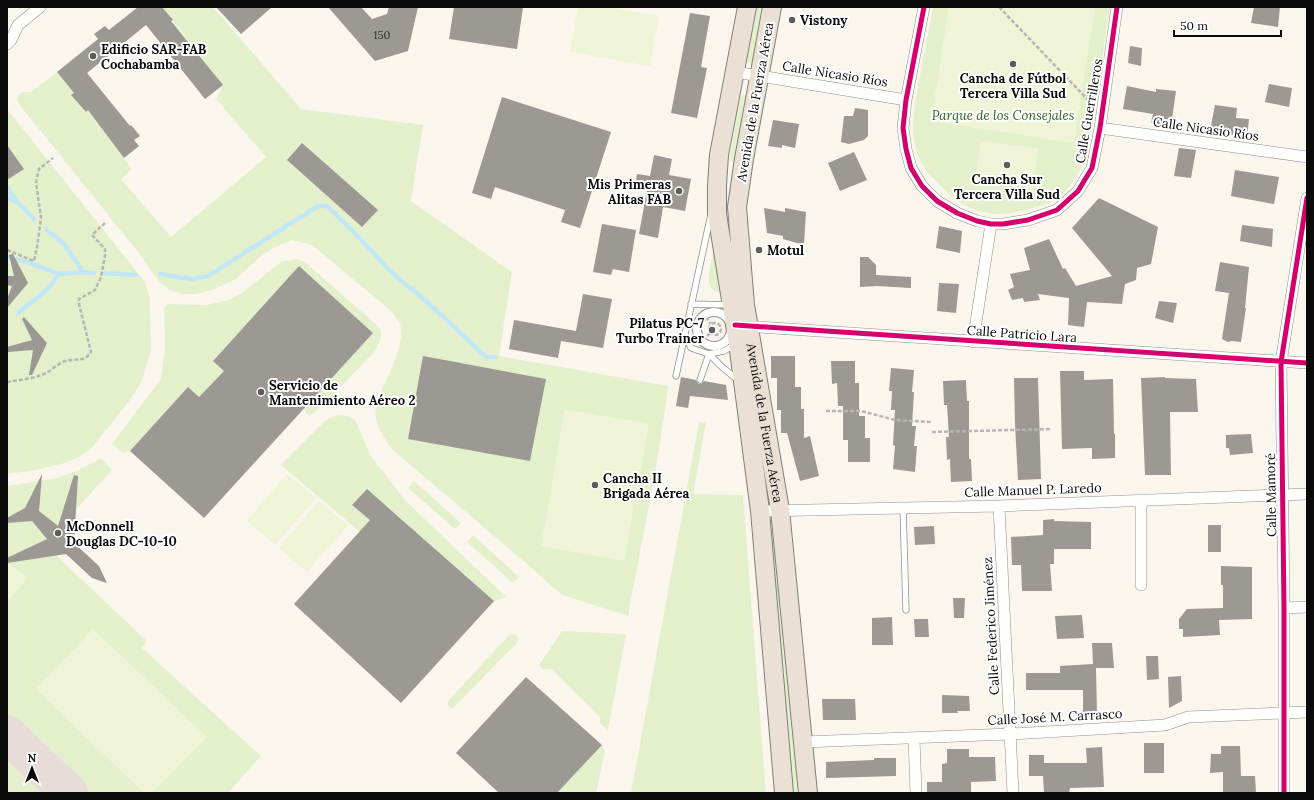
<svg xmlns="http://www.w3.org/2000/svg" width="1314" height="800" font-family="Lora,serif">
<rect width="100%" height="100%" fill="#faf6ed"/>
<path fill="#e4f0cb" d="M162,7H213L301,109L423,125L411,201L512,272L499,356L668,386C659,463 642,539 628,616L563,595L556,590L527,564L393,450C357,406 386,394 398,351C401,343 402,332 400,324C398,320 393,315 391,311L312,245L292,240L275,247L261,256L236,279L212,290L196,294H182L170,290L160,283L138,252L19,104L17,98L22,92H31L57,72L74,93L71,95L85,112L88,110L132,169L121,179L171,237L266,157L216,99L223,85Z
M756,7H763L754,61L752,63H749L747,61Z
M933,7H1110L1089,146C1083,167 1074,186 1056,199C1050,203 1041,206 1033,208C994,221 963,213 936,181C930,175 924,169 921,162C906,133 916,100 921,70C925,49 929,28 933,7Z
M744,94L747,97L735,161L731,162L730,158L740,97Z
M7,109L145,282L150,299L151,349L143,379L130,400L91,449L79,457L65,463L36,470L7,474Z
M716,240L721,291L717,292C714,290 711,289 710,286C706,276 714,251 716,240Z
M296,259L305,262L379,327L381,332V338L375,351L324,404L310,416L303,409L373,333L299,267L213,360L224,371L199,397L188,387L130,451L123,453L112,444L161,379L165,347L164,309L168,304L207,305L228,300L242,293L281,262Z
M338,415L347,416L355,420L371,456L405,500L506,597L494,601L385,504L360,532L281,465L326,420Z
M699,422L706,423L693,494L743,495L766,793H631Z
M101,458L112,470L44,544L147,641L142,648L261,756L228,793H89L7,716V486L57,478L79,470Z
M414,481L461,523L455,529L408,488Z
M473,535L519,577L513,583L467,542Z
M777,536L801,793H791L768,537Z
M562,631L626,634L608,730L600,723V717L551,669L544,670L539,665Z
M510,634L517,635L518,639L517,643L454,707L451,708L448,706V701Z
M602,745L605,751L596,793H557Z
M7,753L49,793H7Z"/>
<path fill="#eef4d5" d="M578,7H608L659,16L650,66L570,52Z
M949,7H1095L1074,143L931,121Z
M981,141L1038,148L1033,189L975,182Z
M565,409L649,424L624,561L541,546Z
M287,474L316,498L275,545L247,521Z
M319,501L348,525L307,572L279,548Z
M7,562L27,578L7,603Z
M93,629L207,737L152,793H144L36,689Z"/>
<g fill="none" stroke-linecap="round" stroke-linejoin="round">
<path stroke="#c1e7f6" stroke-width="4.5" d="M7,187L17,202
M7,197L18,203L34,219
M46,229L64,244L83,272L94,273
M7,258L24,261L59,274
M102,273L136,275
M160,274L191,279L208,276L318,206H327L355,233L392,273L425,300L486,357H495
M18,313L48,289L59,274L83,272"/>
<path stroke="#e8dcd8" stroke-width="38" d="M7,734L69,793"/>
</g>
<path fill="#9c9893" d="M138,7H162L173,20L171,21L223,85L205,99L146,25L87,73L130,126L131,125L140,136L134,140L139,146L124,158L88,110L86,112L71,95L74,93L57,72L98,39L94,34L105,26L109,30Z
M216,7H272L241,34Z
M328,7H361L372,19L387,14L389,7H418L408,51L375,61Z
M454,7H523L517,49L449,39Z
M1254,7H1280L1278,27L1251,23Z
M690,13L710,16L701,67L707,68L697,118L671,113Z
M1130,46L1142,48L1141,66L1128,63Z
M1269,84L1292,88L1289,107L1265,102Z
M1127,86L1156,92V89L1176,91L1171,126L1151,123L1153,114L1123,109Z
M502,97L611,132L580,228L561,222L565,210L495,187L491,199L472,193Z
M1215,105L1237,108L1236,118L1249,119L1247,137L1210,131Z
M855,108L868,110V136L864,140L849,144L841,142L844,116H853Z
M773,120L799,124L795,148L782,145V148L768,146Z
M302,143L378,210L362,227L287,160Z
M7,145L24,169L7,180Z
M1179,148L1196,150L1191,178L1174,176Z
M854,152L867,180L840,191L828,163Z
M654,155L672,159L669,175L691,179L685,211L663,207L658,238L639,234L647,190L635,188L637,174L650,176Z
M1235,170L1279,177L1274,204L1231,196Z
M1099,198L1158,227L1151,264L1137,268L1136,280L1125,284L1122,304L1087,302L1084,327L1068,325L1069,298L1038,294L1040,300L1024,302L1023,298L1012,300L1008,290L1014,287L1010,274L1030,270L1024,248L1049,239L1063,269L1065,268L1076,286L1112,276L1072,228Z
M764,208L785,212V208L806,212L804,245L783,239V236L767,233Z
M602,224L636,230L629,272L613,269L611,275L593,272Z
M1242,225L1273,229L1272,247L1240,241Z
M939,226L962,231L960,253L936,248Z
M13,254L28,283L7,308V299L12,286L7,285V276H14L9,255Z
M860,257H868L876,265V275L911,277V288L877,286L860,287Z
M1220,262L1249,267L1245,308H1246L1241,342L1232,341L1228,342L1222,339L1229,293L1215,291Z
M299,266L373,333L204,518L130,451L188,387L199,397L224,371L213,361Z
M939,283L959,284L956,313L937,311Z
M583,294L612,299L603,348L561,341L558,358L509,349L514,320L576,331Z
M1159,301L1177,303L1173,323L1155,318Z
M24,317L47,343L32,375H29L33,350L8,352L7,347L32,340L22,319Z
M423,356L546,379L530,461L408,439Z
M771,356H795V387H801V409H804V438L810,436L819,476L800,481L787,433H781V410H777V378H771Z
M831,361H855V383H859V416H865V438H870V462H848V440H843V406H838L837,383L832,384Z
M891,368L914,370L912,392H914L912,426H916L914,446H917L915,472L893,469L895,446L893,445L895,410H891L892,391H889Z
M1060,371H1084V380L1113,379L1114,434H1115V458L1092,459V448L1062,449Z
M681,377L696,380L697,382L699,384L702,383L704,381L726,385L728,400L690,396L688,408L676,406Z
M1165,377V378L1196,379L1198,412H1170L1171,475H1145L1141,378Z
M1014,378H1038L1041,479L1018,480L1015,425Z
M966,380L967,401H969V459H971L972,481L951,482L950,459L947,460L946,437H949L947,405H944L943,381Z
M1251,434L1253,453L1230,455L1229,448H1226V435Z
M42,474L39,511L58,526L74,475L78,476L74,543L99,566L107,583L92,578L66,554L7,563V558L47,539L32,521L7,523V518L25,508Z
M367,489L494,601L401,703L294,604L370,520L352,505Z
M1054,519V521L1091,522V549H1054V564H1050L1052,591H1022L1021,565H1012L1011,537L1043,535V520Z
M1208,525H1221V552H1208Z
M934,526L935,544L915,545L914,527Z
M1221,566L1252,567V619L1219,620L1220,635L1183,637V629H1179V619L1187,609L1223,608V585H1221Z
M953,598H965L964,618H954Z
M1082,615L1084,638L1057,639L1055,616Z
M892,617L893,645H872V618Z
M914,619H928L929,637H915Z
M1092,643H1112L1114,668H1096L1097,714L1083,715V690H1026V673H1060V666L1093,664Z
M1146,656H1158L1159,679L1147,680Z
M1181,676L1182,701L1169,708L1168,677Z
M526,677L602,745L557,793H499L456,753Z
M942,695L969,696L970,711H957L958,713H942Z
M822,699H855L856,720H823Z
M1144,743H1164V773H1144Z
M1221,746H1240L1241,776H1255L1256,793H1223V772L1210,773L1211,754H1221Z
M1102,747L1104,787L1070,788L1069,793H1044L1043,776H1029V755H1044V763H1087L1086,748Z
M947,749H969V757H995L996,781L971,782V793H927V782H942V764L947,763Z
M874,758H896V776L826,778V762L874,760Z"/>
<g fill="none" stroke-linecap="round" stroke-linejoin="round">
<g stroke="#92908c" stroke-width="7">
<path id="service" d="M691,304L729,305
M685,333L691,348L709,354L722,367L738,380
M709,354L724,351L736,344
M676,376L711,214
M700,380L709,354
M903,508L906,610"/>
</g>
<g stroke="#92908c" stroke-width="10">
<path id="pedestrian" d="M697 329a17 17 0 1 1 34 0a17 17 0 1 1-34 0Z"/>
</g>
<g stroke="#92908c" stroke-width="12">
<path id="minor" d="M924,7L906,100L903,128L906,149L911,168L922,186L937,201L957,213L977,221L991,224H1003L1028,220L1057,210L1078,191L1092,168L1100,128L1117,7
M7,44L11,40L18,25L40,7
M735,72L906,100
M1100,128L1307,157
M744,326L1307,363
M973,342L991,224
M1141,500V585
M999,506L1013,793
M760,511L999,506L1307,494
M1284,608L1307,607
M914,738L916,793
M803,742L1010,734L1165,725L1188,717L1307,712
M1284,793V608L1281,362L1307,198"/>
</g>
<g stroke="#7f7e7a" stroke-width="20">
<g id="trunk">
<path d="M747,7L719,155L717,185V214L738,343L760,511L784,793"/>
<path id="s1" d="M772,7L744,159L737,207L745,305L780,510L808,793"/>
</g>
</g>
<path stroke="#b7b6b5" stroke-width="2.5" stroke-dasharray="4 2" stroke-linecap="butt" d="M999,7L1091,103
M7,250L34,261L37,247L41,218L36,182L39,169L53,158
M706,317L711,324
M709 329a6 6 0 1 1 12 0a6 6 0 1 1-12 0Z
M703,340L710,333
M7,382C19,380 32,379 44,374C51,371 56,365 63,362C73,357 84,364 91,352L79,304V299L95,290L101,277L105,256V249L92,235L105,223
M826,411H861L895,420L932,422
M932,432L1052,429"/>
<use href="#service" stroke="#fefefc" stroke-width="5.5"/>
<use href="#pedestrian" stroke="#fefefc" stroke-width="8"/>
<use href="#minor" stroke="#fefefc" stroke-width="11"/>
<use href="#trunk" stroke="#ebe0d4" stroke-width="18"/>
<g stroke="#fff" stroke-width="8">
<path id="cycleway" d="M924,7L906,100L903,128L906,149L911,168L922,186L937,201L957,213L977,221L991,224H1003L1028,220L1057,210L1078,191L1092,168L1100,128L1117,7
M735,325L1307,363
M1284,793V608L1281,362L1307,198"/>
</g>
<use href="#cycleway" stroke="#d6006c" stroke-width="5"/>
</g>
<g fill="#5e5d59" stroke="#fff" stroke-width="1.5">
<circle cx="792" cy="20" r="4"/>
<circle cx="93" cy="56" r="4"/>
<circle cx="1013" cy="64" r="4"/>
<circle cx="1007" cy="165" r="4"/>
<circle cx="679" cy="191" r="4"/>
<circle cx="759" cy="250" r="4"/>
<circle cx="712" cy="330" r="4"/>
<circle cx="261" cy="392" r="4"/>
<circle cx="595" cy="485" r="4"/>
<circle cx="58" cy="533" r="4"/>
</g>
<g text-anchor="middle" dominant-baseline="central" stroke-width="4" stroke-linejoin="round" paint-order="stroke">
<g font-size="11" fill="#2e2e2c">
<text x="382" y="35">150</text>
</g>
<g font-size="13" font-weight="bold" fill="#0a0a0a" stroke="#fff" text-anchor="start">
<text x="800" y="20">Vistony</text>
<text x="101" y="49">Edificio SAR-FAB<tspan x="101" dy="15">Cochabamba</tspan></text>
<text x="1013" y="78" text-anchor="middle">Cancha de Fútbol<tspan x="1013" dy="15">Tercera Villa Sud</tspan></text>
<text x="1007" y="179" text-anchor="middle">Cancha Sur<tspan x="1007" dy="15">Tercera Villa Sud</tspan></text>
<text x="671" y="184" text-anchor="end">Mis Primeras<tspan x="671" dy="15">Alitas FAB</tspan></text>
<text x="767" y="250">Motul</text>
<text x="704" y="323" text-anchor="end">Pilatus PC-7<tspan x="704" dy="15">Turbo Trainer</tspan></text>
<text x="269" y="385">Servicio de<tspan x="269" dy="15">Mantenimiento Aéreo 2</tspan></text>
<text x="603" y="478">Cancha II<tspan x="603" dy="15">Brigada Aérea</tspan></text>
<text x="66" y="526">McDonnell<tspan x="66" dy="15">Douglas DC-10-10</tspan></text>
</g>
<g font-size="13" fill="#0a0a0a" stroke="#fff">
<text transform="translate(835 74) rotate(9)">Calle Nicasio Ríos</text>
<text transform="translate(755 102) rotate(-80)">Avenida de la Fuerza Aérea</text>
<text transform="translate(1089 111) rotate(-80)">Calle Guerrilleros</text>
<text transform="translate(1206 129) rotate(8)">Calle Nicasio Ríos</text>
<text transform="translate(1022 334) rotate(4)">Calle Patricio Lara</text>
<text stroke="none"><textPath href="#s1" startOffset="421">Avenida de la Fuerza Aérea</textPath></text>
<text transform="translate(1033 490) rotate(-2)">Calle Manuel P. Laredo</text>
<text transform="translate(1271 495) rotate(-91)">Calle Mamoré</text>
<text transform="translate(991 626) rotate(-93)">Calle Federico Jiménez</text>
<text transform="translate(1055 717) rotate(-3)">Calle José M. Carrasco</text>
</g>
<g font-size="13" font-style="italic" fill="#2c6518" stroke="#fff">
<text x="1003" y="115">Parque de los Consejales</text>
</g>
</g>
<rect width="1314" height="800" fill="none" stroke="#0a0a0a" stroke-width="16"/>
<g transform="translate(32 768)" stroke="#ffffff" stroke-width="3" paint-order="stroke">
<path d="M0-3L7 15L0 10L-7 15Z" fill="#0a0a0a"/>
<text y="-6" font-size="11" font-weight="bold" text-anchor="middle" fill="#0a0a0a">N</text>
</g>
<path d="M1174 30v6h107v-6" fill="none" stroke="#0a0a0a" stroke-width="2"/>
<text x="1180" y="30" font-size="12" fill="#0a0a0a" stroke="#ffffff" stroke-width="3" paint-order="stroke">50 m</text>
</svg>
